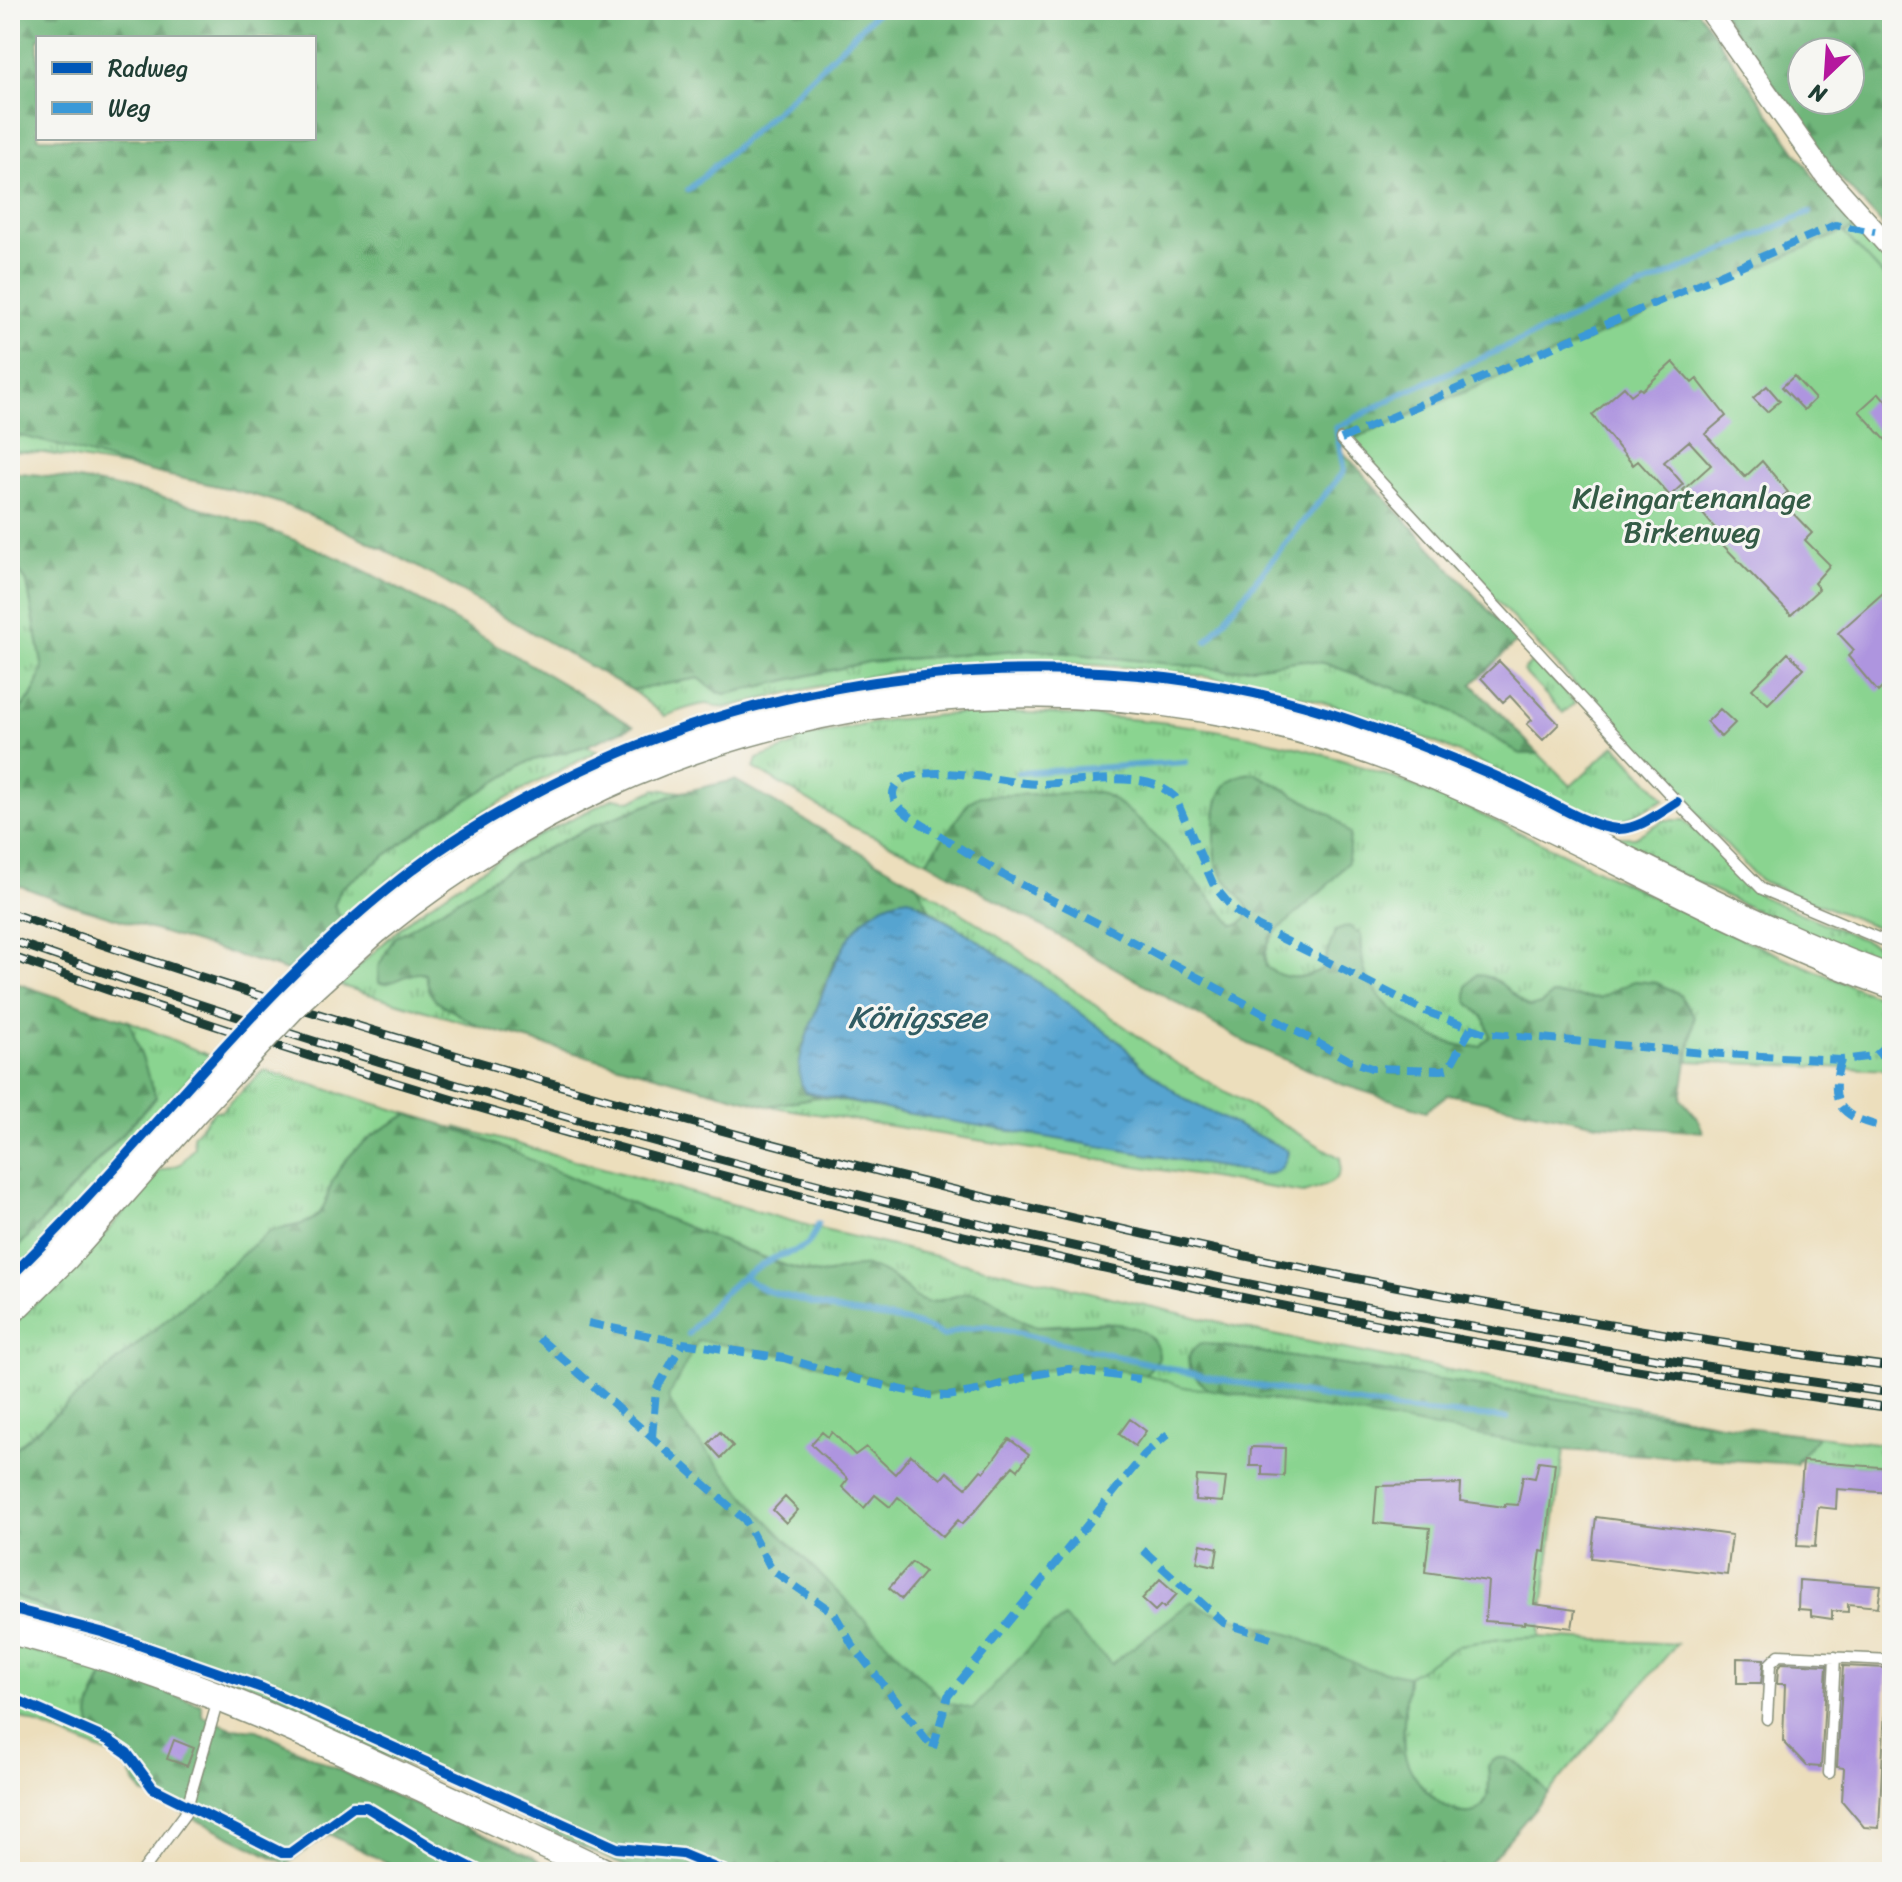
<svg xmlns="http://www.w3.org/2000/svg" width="1902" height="1882" font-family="Sriracha,sans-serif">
<defs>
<pattern id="grass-tufts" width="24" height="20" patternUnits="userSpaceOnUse" patternTransform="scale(2)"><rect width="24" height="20" fill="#8ad490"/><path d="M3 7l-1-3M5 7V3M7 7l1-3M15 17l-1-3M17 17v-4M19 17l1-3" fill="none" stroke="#70ad76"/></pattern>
<pattern id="forest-firs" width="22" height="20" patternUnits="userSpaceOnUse" patternTransform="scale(2)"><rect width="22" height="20" fill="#6fb67a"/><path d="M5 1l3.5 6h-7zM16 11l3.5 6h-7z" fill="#5b9565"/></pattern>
<pattern id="water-ripples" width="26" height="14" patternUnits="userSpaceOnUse" patternTransform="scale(2)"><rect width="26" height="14" fill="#57a4d0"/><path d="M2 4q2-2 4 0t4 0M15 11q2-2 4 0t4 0" fill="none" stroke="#4787aa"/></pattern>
</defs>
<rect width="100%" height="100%" fill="#f6f6f2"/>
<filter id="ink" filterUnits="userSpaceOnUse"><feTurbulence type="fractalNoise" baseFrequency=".0125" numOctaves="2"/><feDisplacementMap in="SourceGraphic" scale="16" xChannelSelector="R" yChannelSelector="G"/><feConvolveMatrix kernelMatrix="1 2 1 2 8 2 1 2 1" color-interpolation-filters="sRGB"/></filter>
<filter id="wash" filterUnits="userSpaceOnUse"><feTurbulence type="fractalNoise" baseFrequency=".006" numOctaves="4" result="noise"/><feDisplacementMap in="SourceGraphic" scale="32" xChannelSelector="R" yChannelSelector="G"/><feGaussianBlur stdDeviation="1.8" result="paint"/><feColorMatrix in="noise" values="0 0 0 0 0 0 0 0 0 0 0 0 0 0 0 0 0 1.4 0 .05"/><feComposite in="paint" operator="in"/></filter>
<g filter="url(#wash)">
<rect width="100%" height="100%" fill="#ecdebc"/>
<path fill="url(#grass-tufts)" stroke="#548862" stroke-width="2" d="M1856,228L1892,266V285L1843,232Z
M10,434L49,441L139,469L44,453L10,451Z
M10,559L27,582L43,669L33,695L20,709L10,714Z
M1029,649L1229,670L1303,660L1324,663L1441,705L1521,754H1539L1571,786L1615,745L1665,799L1620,822L1597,819C1507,775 1416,728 1319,701C1188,664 1016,652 881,674C829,683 779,695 728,707C719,710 713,703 705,704C691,706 677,712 664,716L632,690L699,678L717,692L727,694L868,662Z
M1534,660L1575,703L1563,713L1523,671Z
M976,712C1123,713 1261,726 1399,780C1539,835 1669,910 1807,967C1835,979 1863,992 1892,1001V1070L1689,1061L1694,1017L1679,994L1657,983L1634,981L1600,998L1552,995L1541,1004L1530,1007C1516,999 1506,986 1491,977L1467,1001L1485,1019L1490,1036L1481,1046C1440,1051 1380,1012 1365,972C1361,961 1362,946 1361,935L1335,931L1322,969C1302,980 1285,981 1266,967C1259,932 1302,909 1325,888L1247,905V917L1239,925H1233L1151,833L1109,796L969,802L927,861L851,826L754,768L757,759L797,744L791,740L888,720Z
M586,746L598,751C547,777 495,802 448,835C411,861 377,890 342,920L334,906L341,888L431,822L530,761Z
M656,789L682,792L595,825L518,863L394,939L385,984L418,972L426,975L429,991L436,1001L480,1027L338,985L412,917L476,873L539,835L614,798L631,801Z
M1665,820H1684L1762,897L1892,952V968L1811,937L1602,837H1635Z
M918,885L1013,946L1171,1060L1340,1158C1345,1184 1324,1186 1303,1193L768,1106L818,1097L1261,1174L1238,1127L1186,1100L1140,1065L1122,1044L979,941L929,909Z
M129,1021L210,1056L167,1101L176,1107L39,1261L10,1287V1256L156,1098Z
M264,1070L409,1114C377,1131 350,1147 333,1180C328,1191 327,1206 318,1215C308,1226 285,1227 270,1231L10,1453V1327L93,1248L159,1171L181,1164L194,1147L193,1136L214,1111H221Z
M456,1127L824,1230L1264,1333L1720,1424L1202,1343L1188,1357L1189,1370L1207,1389L1187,1390L1145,1375L1159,1358L1158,1348L1108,1322L1037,1326L1022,1322L984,1295L970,1293L929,1303L918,1300L899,1281L835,1273L817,1274L787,1266L650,1213Z
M1818,1436L1892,1445V1468L1797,1461Z
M10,1594L128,1647L10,1616Z
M1539,1637L1677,1644L1548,1793L1523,1768L1488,1766C1498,1850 1420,1806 1405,1757C1400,1741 1407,1695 1408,1676L1459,1645L1500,1639Z
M10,1645L105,1671L94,1695L91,1726L121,1759L10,1713Z"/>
<path fill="url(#forest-firs)" stroke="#477a57" stroke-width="2" fill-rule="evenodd" d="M10,10H1697L1815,179L1856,228L1347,441L1340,449L1517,641L1472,684L1539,754H1521L1441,705L1324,663L1303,660L1229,670L1029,649L868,662L726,694L717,692L699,678L632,690C517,627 405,550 282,504C235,487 187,481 140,469C96,458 55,442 10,434ZM38,38H314V138H38Z
M1720,10H1892V236L1833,170ZM1802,52H1850V100H1802Z
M10,472C122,481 235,513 338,558C378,576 417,599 455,621C515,655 574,690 633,726L586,746L530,761L431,822L341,888L334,906L342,920L288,971L69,904L10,882V714L20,709L33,696L43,669L27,582L10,559Z
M1255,773L1333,816L1350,834L1348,862L1325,888L1270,937L1264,955L1266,967C1285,981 1302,980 1322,969L1335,931L1349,926L1361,935C1362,946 1361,961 1365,972C1380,1012 1440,1051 1481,1046L1490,1036L1485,1019L1467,1001V986L1477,974C1508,981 1508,995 1530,1007L1541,1004L1552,995L1600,998L1634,981L1657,983L1679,994L1694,1017L1681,1099L1698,1119L1703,1132L1598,1124L1448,1094L1426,1111L1344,1085L1249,1044L927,861L969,802L980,796L1099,792C1141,810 1201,888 1233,925C1242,925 1247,918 1249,910C1241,893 1222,881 1216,863C1214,856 1215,846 1215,838C1214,807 1216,774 1255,773Z
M735,780L918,885L929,909L920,903L875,910L849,939L833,964L805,1041V1092L818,1097L768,1106L480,1027L436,1001L429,991L426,974C409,969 395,986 379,983L378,967L394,938L518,863L595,825L682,792Z
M10,981L129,1021L156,1097L10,1256Z
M409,1114C462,1129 510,1151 561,1173C612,1196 664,1218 717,1239C748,1251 780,1267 813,1273C831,1277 849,1265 867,1267C897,1271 910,1301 928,1302C942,1303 955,1294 969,1293C996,1291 1012,1324 1038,1326C1071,1328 1156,1307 1159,1358L1145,1375L1071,1368L1035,1372L949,1394L927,1393L787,1356L698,1341L684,1425L762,1515L945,1702L1021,1654L1041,1634L1065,1618L1112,1664L1192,1601L1208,1610L1295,1636L1366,1668L1408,1676C1407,1695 1400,1741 1405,1756C1420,1806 1499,1850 1488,1766C1506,1741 1535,1780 1548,1793L1481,1872H637L271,1703L128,1647L10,1593V1453L270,1231C285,1227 308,1226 318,1215C327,1206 328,1191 333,1180C350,1147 377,1131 409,1114Z
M1202,1343L1720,1424L1818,1436L1797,1461V1464L1564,1450L1207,1389C1193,1374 1177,1357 1202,1343Z
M105,1671L202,1705V1716L231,1728L257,1730L366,1783L534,1857L554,1872H406L329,1834L287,1864L142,1793L121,1759L91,1726L89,1717L91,1705Z"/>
<path fill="#8ad490" stroke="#548862" stroke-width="2" d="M1843,232L1892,285V933L1760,881L1347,442Z
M698,1340L787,1356L927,1393C977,1395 1023,1367 1073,1368C1097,1368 1125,1370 1147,1375C1172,1381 1180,1390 1207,1389L1564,1450L1539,1637L1500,1639L1459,1645L1408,1676L1366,1668L1295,1636L1208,1610L1192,1601L1112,1664L1064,1618L1041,1635L973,1709L945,1702L762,1515L684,1425L668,1398Z"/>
<path fill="url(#water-ripples)" stroke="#3b7082" stroke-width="2" d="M909,898L979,941L1066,1002L1122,1044L1140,1065L1186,1100L1283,1148L1288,1152C1285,1168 1278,1175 1261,1174L899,1112L805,1092C791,1069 806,1039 814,1016C831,971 852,903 909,898Z"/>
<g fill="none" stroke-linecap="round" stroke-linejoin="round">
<path stroke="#57a4d0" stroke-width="6" d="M688,190L787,101L879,10
M1207,641L1344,471L1336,428L1405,392L1810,212
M1018,773L1185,762
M744,1276C762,1292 772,1292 794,1298C810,1302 826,1308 842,1311C876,1317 913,1318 944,1336L961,1329L987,1326L1212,1378L1401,1410L1507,1418
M688,1334C706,1313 722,1291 745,1275C753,1270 763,1263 772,1259C795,1249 810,1253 818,1224"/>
</g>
<g id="blocks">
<path fill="#ae95df" d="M1673,362L1692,383L1697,379L1726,416L1705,434L1745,477L1762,461L1788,492L1782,497L1785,501L1783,503L1812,533L1805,540L1830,565L1814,583L1819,589L1791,615L1719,541L1723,538L1683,490L1711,465L1689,441L1664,462L1683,484L1670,496L1638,461L1633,465L1592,415L1624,387L1631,395L1640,388L1642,390Z
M1794,376L1815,399L1804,410L1782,387Z
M1767,386L1780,401L1767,412L1753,398Z
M1879,393L1892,408V447L1859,411Z
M1892,585V678L1878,692L1848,656L1854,650L1838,633Z
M1788,653L1804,668L1768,704L1752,689Z
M1499,661L1559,724L1543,740L1527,724L1532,720L1510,696L1503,702L1481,678Z
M1720,709L1735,723L1721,737L1707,722Z
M1130,1419L1146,1431L1135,1446L1119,1434Z
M720,1432L733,1446L721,1458L708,1444Z
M822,1432L828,1437L832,1432L855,1455L866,1447L895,1474L911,1455L941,1479L947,1472L966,1488L981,1470L984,1472L1009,1439L1029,1454L1018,1470L1013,1466L975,1511L962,1524L958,1520L943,1537L898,1497L890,1507L875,1495L864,1508L842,1487L848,1479L811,1444Z
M1251,1447L1285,1448L1284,1476L1262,1475V1466H1250Z
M1539,1461L1555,1463L1545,1552L1541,1551L1534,1604L1575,1610L1572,1628L1524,1622V1624L1485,1621L1488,1581L1425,1572L1430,1528L1374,1523L1377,1486L1461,1484L1460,1501L1505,1507V1504L1518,1505L1523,1476L1535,1478Z
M1803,1461L1892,1468V1493L1837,1489L1836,1509L1818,1507L1815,1547L1797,1546Z
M1197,1476L1226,1478L1223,1502L1195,1500Z
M785,1497L798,1510L786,1523L773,1510Z
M1596,1517L1732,1535L1727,1575L1591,1558Z
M1201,1544L1218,1548L1215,1566L1197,1562Z
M912,1562L925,1572L902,1599L889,1588Z
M1160,1579L1177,1594L1164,1608L1161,1605L1155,1611L1142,1599Z
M1799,1580L1881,1586L1878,1607L1848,1604V1612L1832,1611V1619L1811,1616V1610L1798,1609Z
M1737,1658L1764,1659L1761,1683H1737Z
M1782,1663L1827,1665L1821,1767L1807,1766L1783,1741L1785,1684H1777L1778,1668Z
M1843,1666L1887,1668L1879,1828L1864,1827L1842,1801L1844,1768L1837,1767Z
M174,1740L194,1748L187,1766L167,1759Z"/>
</g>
</g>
<g filter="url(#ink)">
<use href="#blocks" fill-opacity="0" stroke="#868e78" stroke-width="2"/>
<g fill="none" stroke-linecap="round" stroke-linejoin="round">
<g stroke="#868e78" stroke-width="13">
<path id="lane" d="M1341,439L1677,802L1762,889L1892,944
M1767,1719L1770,1664L1779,1655L1892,1660
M1829,1773L1835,1657
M142,1872L185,1814L219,1697"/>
</g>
<g stroke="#868e78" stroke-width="23">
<path id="street" d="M1709,10L1825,175L1892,250"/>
</g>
<g stroke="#868e78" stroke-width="31">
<path id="secondary" d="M10,1630C150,1663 280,1720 409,1781C474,1811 539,1841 603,1872"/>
</g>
<g stroke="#868e78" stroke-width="35">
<path id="primary" d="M374,928C445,871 520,822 602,784C850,669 1144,661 1400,759C1568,824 1722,921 1892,982
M10,1308L64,1255L196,1106"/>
</g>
<use href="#lane" stroke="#fff" stroke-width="10"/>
<use href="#street" stroke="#fff" stroke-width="20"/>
<use href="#secondary" stroke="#fff" stroke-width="28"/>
<use href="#primary" stroke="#fff" stroke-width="32"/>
<g stroke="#1f3d34" stroke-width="9">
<path id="rail" d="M10,913C200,979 392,1038 586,1093C1014,1214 1451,1309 1892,1367
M10,940C619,1154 1252,1307 1892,1393
M10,956C619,1171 1252,1321 1892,1408"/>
</g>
<use href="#rail" stroke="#f6f6f2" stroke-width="6" stroke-dasharray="18" stroke-linecap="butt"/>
<g stroke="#868e78" stroke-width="35" stroke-linecap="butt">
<path id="primary-bridge" d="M196,1106L299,996L374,928"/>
</g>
<use href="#primary-bridge" stroke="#fff" stroke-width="32"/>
<path stroke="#3a99d8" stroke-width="8" stroke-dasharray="16 8" stroke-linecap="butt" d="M1341,439L1835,225L1875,232
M1471,1028L1449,1068L1442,1070L1371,1068L1349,1060L1109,929L1003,875L912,818C903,811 889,801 894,789C907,758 1000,781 1025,783C1068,788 1141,764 1175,797L1214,886L1234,910L1257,926L1427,1012L1486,1033L1704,1053L1841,1060L1875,1056L1892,1041
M1841,1060C1825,1110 1847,1119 1892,1129
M588,1323L683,1343L784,1358L856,1379L925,1395L948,1396L977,1391L1033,1375L1069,1369L1140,1379
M539,1338L745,1520L772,1570L834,1613L853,1646L933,1748
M652,1437L656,1390L683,1343
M1143,1550L1224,1623L1271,1638
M933,1748L948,1696L1144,1455L1168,1434"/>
<g stroke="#f6f6f2" stroke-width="15">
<path id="cycleway" d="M10,1277C148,1144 261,983 416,867C474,823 541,788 608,758C829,659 1120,640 1350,720C1408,740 1465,762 1520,787C1545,799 1591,828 1617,829C1639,830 1659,813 1677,802
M10,1608L105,1633L262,1688L617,1848L682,1854L725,1872
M10,1697L108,1740L127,1753L153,1788L282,1853H290L353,1807H366L435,1849L480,1872"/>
</g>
<use href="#cycleway" stroke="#0057b8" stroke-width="10"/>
</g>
</g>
<g text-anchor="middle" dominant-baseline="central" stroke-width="6" stroke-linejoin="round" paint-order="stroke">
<g font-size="30" fill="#345b46" stroke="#f6f6f2">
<text x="1692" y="498">Kleingartenanlage<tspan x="1692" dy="34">Birkenweg</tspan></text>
</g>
<g font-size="32" font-style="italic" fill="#305c63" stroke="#f6f6f2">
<text x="917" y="1017">Königssee</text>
</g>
</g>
<rect width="1902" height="1882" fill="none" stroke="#f6f6f2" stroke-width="40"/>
<rect x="36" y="36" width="280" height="104" fill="#f6f6f2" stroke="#a0aca6" stroke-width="2"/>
<rect x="52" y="62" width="40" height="12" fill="#0057b8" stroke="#a0aca6" stroke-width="2"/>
<text x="108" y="76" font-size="24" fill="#1f3d34">Radweg</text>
<rect x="52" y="102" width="40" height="12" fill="#3a99d8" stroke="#a0aca6" stroke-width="2"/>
<text x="108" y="116" font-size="24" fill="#1f3d34">Weg</text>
<g transform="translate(1826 76) rotate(205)"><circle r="38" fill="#f6f6f2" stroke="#a0aca6" stroke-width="2"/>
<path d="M0-6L14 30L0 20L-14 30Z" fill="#b5179e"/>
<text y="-12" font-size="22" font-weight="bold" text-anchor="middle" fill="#1f3d34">N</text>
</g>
</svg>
